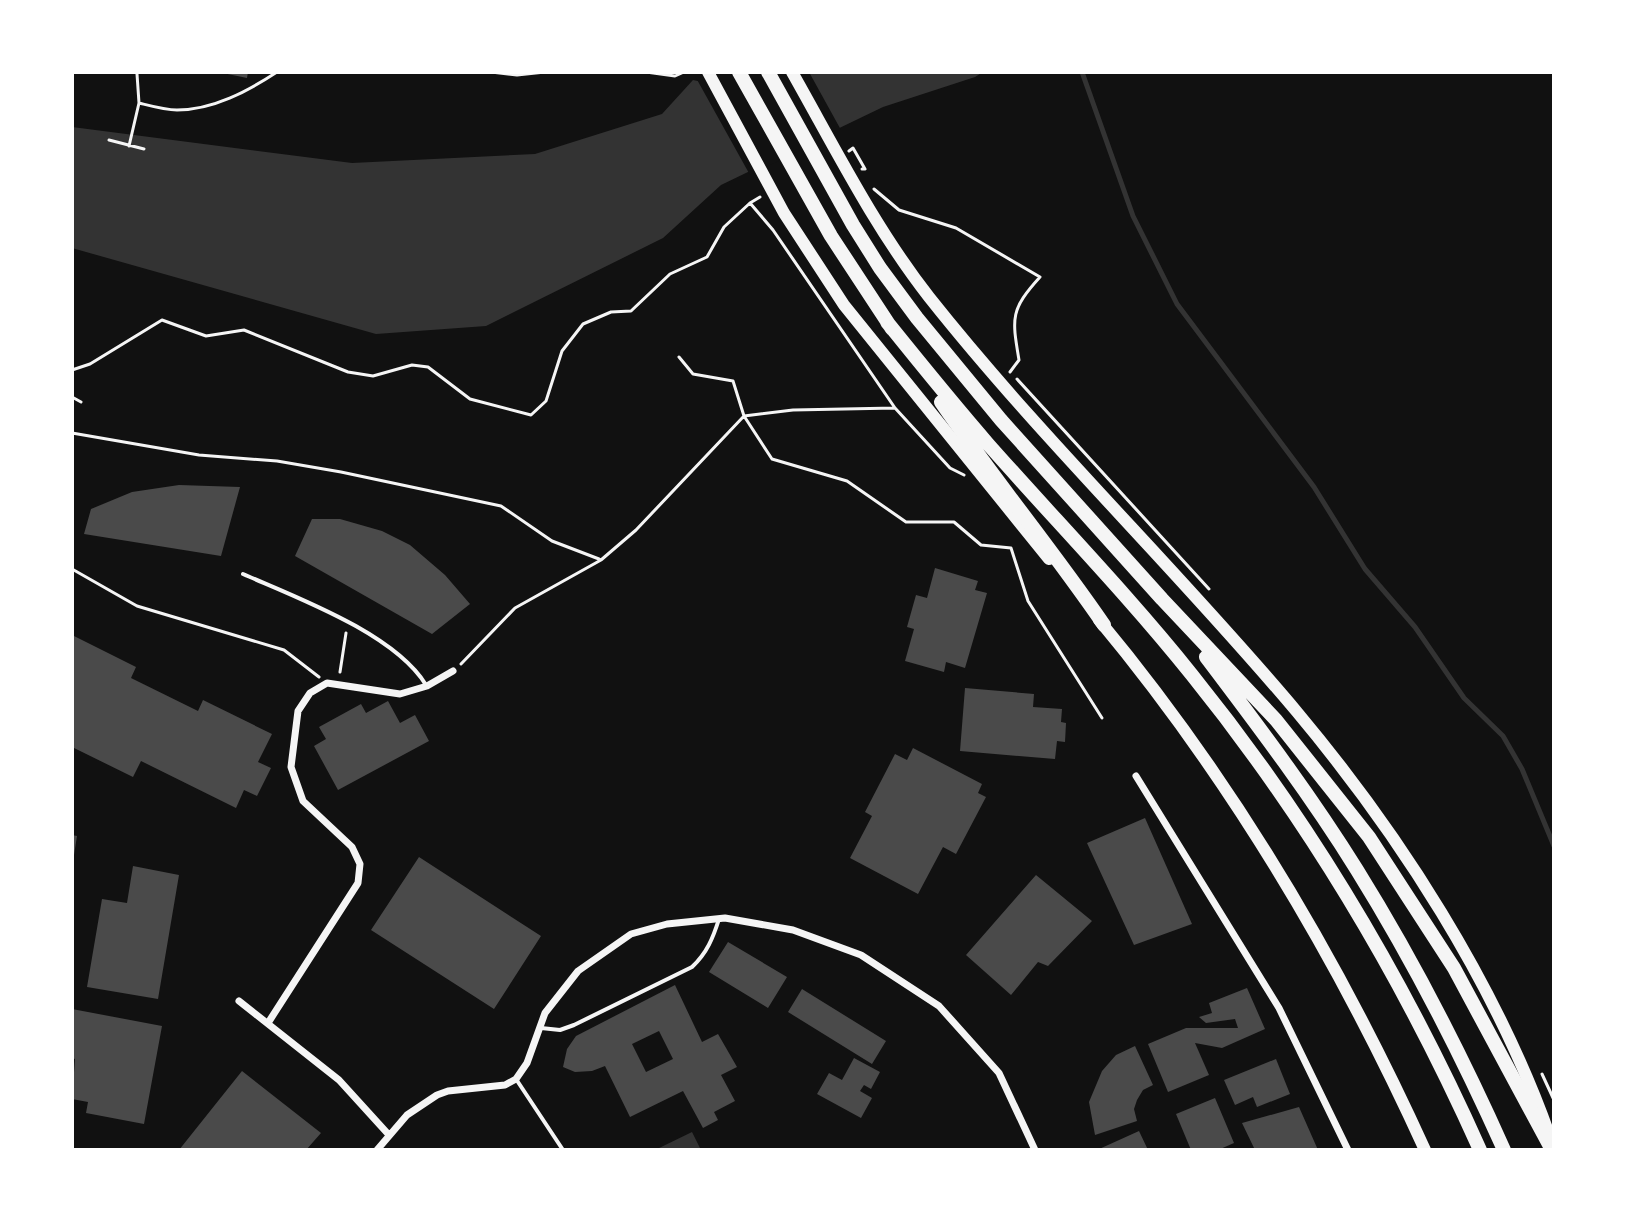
<svg xmlns="http://www.w3.org/2000/svg" width="1626" height="1222" font-family="'Archivo Narrow',sans-serif">
<rect width="100%" height="100%" fill="#111"/>
<path fill="#333" d="M727,72H983L975,77L883,107L721,185L663,238L486,326L376,334L72,248V127L352,163L535,154L662,114L693,80L702,82Z
M692,1132L701,1150H655Z"/>
<path fill="#111" d="M716,72H809L841,130L750,175L695,76L702,78Z"/>
<g fill="none" stroke-linecap="round" stroke-linejoin="round">
<path stroke="#333" stroke-width="5" d="M1082,72L1133,216L1177,304L1314,487L1365,569L1415,627L1464,698L1503,736L1522,769L1554,846"/>
</g>
<path fill="#4a4a4a" fill-rule="evenodd" d="M218,72H248L247,78Z
M179,485L240,487L221,556L84,534L91,509L132,492Z
M312,519H340L382,531L410,545L445,575L470,604L432,634L295,556Z
M935,568L978,581L975,590L987,593L965,668L946,662L944,672L905,661L914,629L907,627L916,595L927,598Z
M72,635L136,667L131,678L198,711L203,700L272,734L258,762L271,768L257,796L244,790L236,808L141,761L133,777L72,747Z
M965,688L1034,694L1033,707L1062,709L1061,722L1066,723L1065,742L1057,741L1055,759L960,751Z
M388,701L400,723L415,715L429,741L338,790L314,746L326,739L319,727L361,704L366,713Z
M913,748L982,784L978,793L986,797L956,854L943,847L918,894L850,858L872,816L865,812L895,754L907,760Z
M1145,818L1192,924L1134,945L1087,843Z
M72,835L77,836L74,855H72Z
M419,857L541,936L494,1009L371,930Z
M133,866L179,875L158,999L87,987L102,899L127,903Z
M1036,875L1092,921L1048,966L1038,962L1011,995L966,955Z
M728,942L787,977L768,1008L709,972Z
M675,985L702,1042L718,1034L737,1067L721,1075L735,1101L714,1112L718,1120L703,1128L683,1091L630,1117L605,1066L592,1071L575,1072L563,1067L567,1049L576,1036ZM659,1031L673,1059L646,1072L632,1044Z
M1247,988L1265,1029L1222,1048L1195,1043L1209,1075L1168,1092L1148,1044L1186,1028H1238L1235,1019L1206,1023L1199,1017L1212,1013L1209,1003Z
M802,989L886,1041L872,1064L788,1012Z
M72,1009L162,1026L144,1124L86,1113L88,1102L72,1099L75,1059L72,1058Z
M1135,1046L1153,1085L1143,1090L1137,1100L1134,1109L1137,1121L1095,1135L1089,1102L1102,1071L1116,1055Z
M854,1058L880,1072L871,1089L864,1085L860,1091L872,1098L861,1118L817,1094L829,1073L842,1080Z
M1276,1059L1290,1094L1257,1107L1253,1097L1235,1105L1224,1080Z
M242,1071L321,1133L306,1150H179Z
M1215,1098L1234,1143L1218,1150H1191L1176,1114Z
M1299,1107L1318,1150H1255L1242,1123Z
M1139,1131L1148,1150H1097Z"/>
<g fill="none" stroke-linecap="round" stroke-linejoin="round">
<path stroke="#f5f5f5" stroke-width="3" d="M130,72H140
M491,72L517,75L545,72
M646,72L675,76L684,72
M137,74L139,103
M109,140L144,149
M129,146L139,103C151,106 165,110 177,110C213,110 248,91 277,72
M849,151L853,148L865,169H862
M874,189L899,210L956,228L1040,277C1010,310 1012,318 1019,360L1010,372
M750,203L773,230L895,408
M679,357L693,374L733,381L744,416L772,459L847,481L906,522H954L981,545L1011,548L1028,601L1102,718
M72,370L90,364L162,320L206,336L244,330L348,372L373,376L412,365L428,367L470,399L531,415L546,401L562,351L583,324L611,312L631,311L670,274L707,257L724,227L750,203L760,197
M1017,379L1209,589
M72,397L81,402
M72,433L199,455L277,461L341,472L501,506L552,541L599,559
M72,569L137,606L284,650L319,677
M461,664L515,608L601,560L636,530L744,416L793,410L895,408L950,468L964,475
M340,672L346,633
M1542,1074L1554,1100"/>
<path stroke="#f5f5f5" stroke-width="4" d="M243,574C298,598 395,634 426,685
M541,1028L560,1030L574,1025L692,967C707,953 713,938 719,919
M516,1079L563,1150"/>
<path stroke="#f5f5f5" stroke-width="7" d="M1136,776L1279,1008L1348,1150
M239,1001L339,1080L389,1135
M268,1023L358,883L360,864L352,847L303,801L291,767L298,711L310,693L327,683L400,694L427,686L453,671
M377,1150L407,1115L437,1095L448,1091L505,1085L516,1079L527,1063L545,1013L578,971L631,934L667,924L725,918L793,930L861,955L939,1006L999,1073L1035,1150"/>
<path stroke="#f5f5f5" stroke-width="12" d="M708,72L784,213L844,305L1049,559
M792,72C835,148 875,228 929,297C1044,442 1178,570 1297,712C1400,835 1495,983 1549,1134
M1099,620C1232,780 1339,961 1425,1150"/>
<path stroke="#f5f5f5" stroke-width="14" d="M739,72L831,236L892,329
M768,72L853,225L880,268L917,318L1001,420L1162,599L1276,720L1369,837L1454,968L1552,1150
M887,322C920,363 953,404 988,444C1056,521 1128,595 1192,675C1309,820 1404,980 1480,1150
M941,402C993,478 1052,549 1104,625
M1206,657C1259,727 1311,796 1357,870C1413,960 1461,1054 1504,1150"/>
</g>
<rect width="1626" height="1222" fill="none" stroke="#ffffff" stroke-width="148"/>
</svg>
